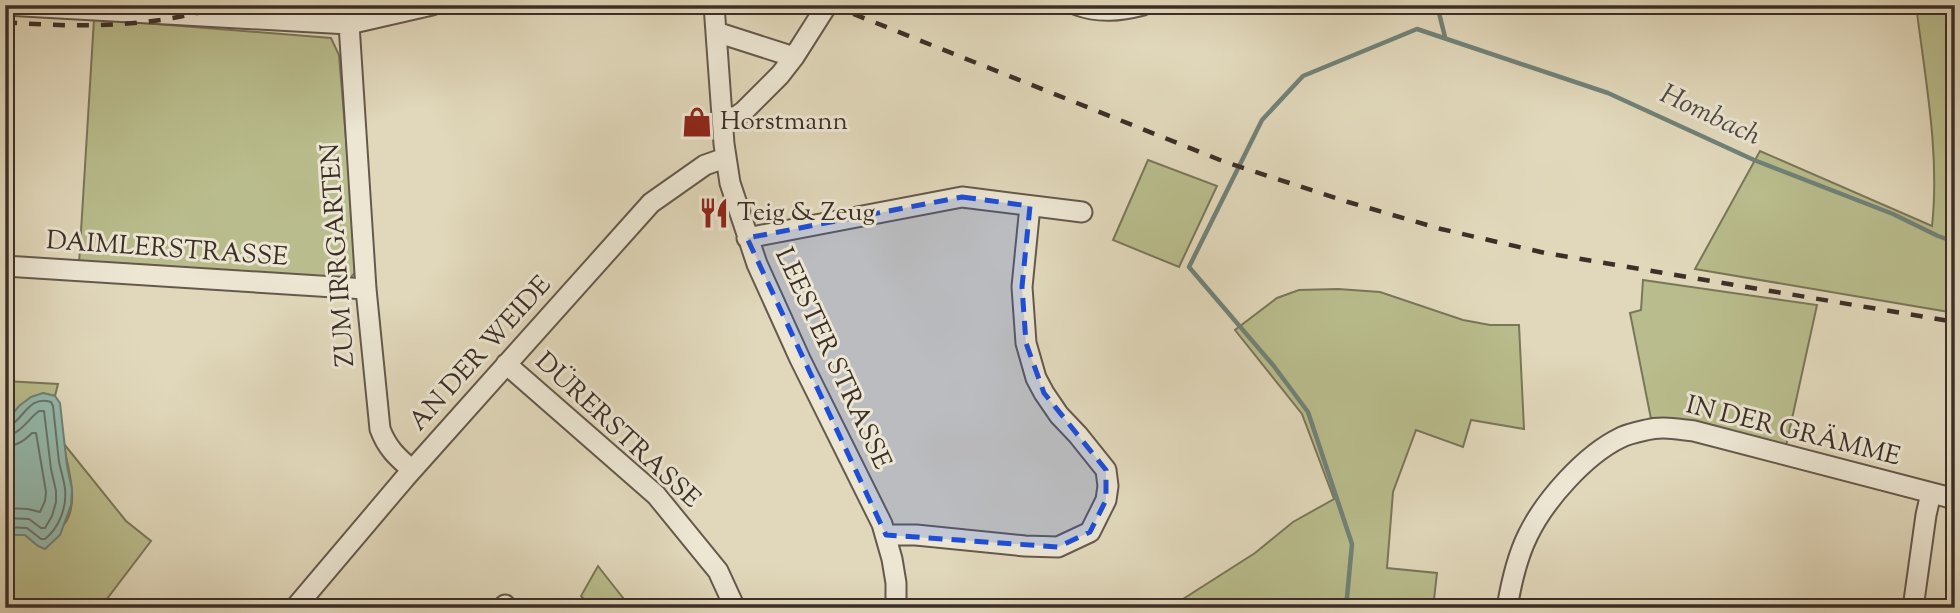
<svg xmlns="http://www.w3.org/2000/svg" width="1960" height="613" font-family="'Sorts Mill Goudy',serif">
<rect width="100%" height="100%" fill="#e1d8bb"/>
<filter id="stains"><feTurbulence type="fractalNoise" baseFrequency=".00286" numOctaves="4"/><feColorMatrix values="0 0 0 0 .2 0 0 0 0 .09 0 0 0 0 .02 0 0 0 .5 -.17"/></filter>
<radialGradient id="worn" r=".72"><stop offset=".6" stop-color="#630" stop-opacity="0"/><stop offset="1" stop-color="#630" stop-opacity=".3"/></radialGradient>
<path fill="#b9bc8c" stroke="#7a765a" stroke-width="2" d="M1916,5H1955V313L1695,269L1760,151L1932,226C1940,153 1925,78 1916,5Z
M94,19L331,38L339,55L357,271L347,281L79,264Z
M1148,160L1217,186L1179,267L1113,240Z
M1643,280L1817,305L1786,446L1652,424L1630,313L1641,310Z
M1338,289L1380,292L1463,320L1490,325H1519L1524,429L1471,420L1463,447L1416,430L1393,492L1387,568L1437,573L1433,608H1169L1255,553L1293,522L1334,499L1302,414L1235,330L1277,298L1299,290Z
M5,381L58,384L55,396L43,393L5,423Z
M64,444L126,521L151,541L100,608H5V535H25L38,546C46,539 62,530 67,520C79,497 67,468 64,444Z
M598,566L601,570L631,608H592L581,596Z"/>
<path fill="#94baae" stroke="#718278" stroke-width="2" d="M43,393L55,396L60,403L67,466L72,489L71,505L60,535L45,549L38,546L25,535H5V423L19,406L31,397Z"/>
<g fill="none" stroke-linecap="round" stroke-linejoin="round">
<path stroke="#68746b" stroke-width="2" d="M5,427C23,424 27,394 51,402L53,406C55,425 57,443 59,462C61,471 64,480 65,489C67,507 59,528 45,539H41L27,528L5,527
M5,436C21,434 27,420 39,411H44L51,469L56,491V502L52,516L45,528H41L29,519L5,518
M5,446C17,446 24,441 32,433H36L46,492L45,501L40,512L28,509L5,508"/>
<path stroke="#718278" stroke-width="4.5" d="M1437,5L1445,37
M1346,608L1352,544L1308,412L1273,365L1189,267L1262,120L1303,76L1417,29L1608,93L1754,160L1893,214L1938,236L1955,242"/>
<g stroke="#65594d" stroke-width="23">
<path id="minor" d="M5,5L349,24L432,5
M714,5L724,144L730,183L757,264L800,359L882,524L892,559L896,583V608
M1077,5C1099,13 1120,11 1143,5
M349,24L366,289L380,429C387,448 397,457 412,470
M716,32L794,57
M722,119L737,116L744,111L780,75L794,57L827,5
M747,238L962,197L1082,212
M5,266L366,289
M506,364L656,495L718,571L735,608
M886,535H916L1025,546L1058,547L1090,532L1106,500L1108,486L1106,470L1078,435L1059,415L1044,393L1036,378L1026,343L1022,287L1030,206
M295,608L405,478L651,203L705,165L725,158
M502,608L505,605L508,608
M1507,608C1511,584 1517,557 1528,535C1545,500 1585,455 1620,438C1627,434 1637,432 1646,430C1661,426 1679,429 1694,431L1955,499
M1913,608L1926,515L1931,493"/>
</g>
<use href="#minor" stroke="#ece6d3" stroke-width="19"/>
<path stroke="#3c2f28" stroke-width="4.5" stroke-dasharray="12 12" stroke-linecap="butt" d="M831,5L1225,162L1348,202L1441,229L1545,253L1955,322
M5,22C83,28 151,28 227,5"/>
</g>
<path fill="#1d4ed8" fill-opacity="0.2" stroke="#1d4ed8" stroke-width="5" stroke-dasharray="14 9" stroke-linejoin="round" d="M962,197L1030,206L1022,287L1026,343L1044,393L1106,470V500L1090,532L1058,547L886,535L747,238Z"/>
<defs>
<g id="shop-bare" transform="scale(2.415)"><path d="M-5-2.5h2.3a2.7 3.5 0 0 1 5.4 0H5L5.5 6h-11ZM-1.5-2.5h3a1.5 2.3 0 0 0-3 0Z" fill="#8f2418" stroke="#ece6d3" stroke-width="2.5" paint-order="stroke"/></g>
<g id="restaurant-bare" transform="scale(2.415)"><path d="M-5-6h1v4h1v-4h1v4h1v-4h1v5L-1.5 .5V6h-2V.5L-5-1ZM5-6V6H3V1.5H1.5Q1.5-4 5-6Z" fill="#8f2418" stroke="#ece6d3" stroke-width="2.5" paint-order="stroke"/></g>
</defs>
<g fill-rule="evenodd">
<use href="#shop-bare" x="697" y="122"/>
<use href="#restaurant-bare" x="714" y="213"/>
</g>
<g text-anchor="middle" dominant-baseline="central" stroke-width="6" stroke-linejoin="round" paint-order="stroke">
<g font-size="26" fill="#3c2f28" stroke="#ece6d3" text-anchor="start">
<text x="720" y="122">Horstmann</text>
<text x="737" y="213">Teig &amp; Zeug</text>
</g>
<g font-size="26" fill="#3c2f28" stroke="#ece6d3">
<text transform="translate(167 250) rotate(4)">DAIMLERSTRASSE</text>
<text transform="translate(339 255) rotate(-94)">ZUM IRRGARTEN</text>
<text transform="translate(481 354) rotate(-48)">AN DER WEIDE</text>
<text transform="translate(832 359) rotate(65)">LEESTER STRASSE</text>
<text transform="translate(617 431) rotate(43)">DÜRERSTRASSE</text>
<text transform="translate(1793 432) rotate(14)">IN DER GRÄMME</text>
</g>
<g font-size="28" font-style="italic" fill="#4e4b43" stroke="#ece6d3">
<text transform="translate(1710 116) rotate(25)">Hombach</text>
</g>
</g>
<rect width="1960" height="613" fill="none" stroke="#e1d8bb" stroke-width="28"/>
<rect x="7" y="7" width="1946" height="599" fill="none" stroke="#3c2f28" stroke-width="3.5"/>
<rect x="14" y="14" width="1932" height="585" fill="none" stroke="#3c2f28" stroke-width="2"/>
<rect width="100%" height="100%" filter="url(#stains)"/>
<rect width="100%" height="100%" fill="url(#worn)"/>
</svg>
